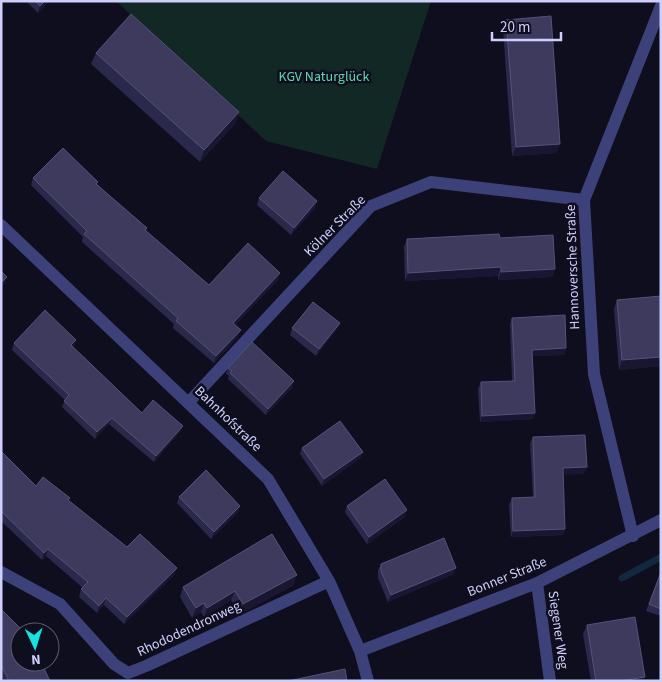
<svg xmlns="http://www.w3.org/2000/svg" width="662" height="682" font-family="'Source Sans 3',sans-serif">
<rect width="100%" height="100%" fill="#0f0e1e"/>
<path fill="#122825" d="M116,1H431L377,169L266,141Z"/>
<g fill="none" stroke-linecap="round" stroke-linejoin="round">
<path stroke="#112840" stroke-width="7" d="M622,578L661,557"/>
<path stroke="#3d417a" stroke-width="12" d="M1,225L268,479L329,581L360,651L368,681
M189,402L371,206L431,182L584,200
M633,536L594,374L584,200L661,6
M1,572L60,604L114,664L128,673L146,666L329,581
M537,583L550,681
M360,651L537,583L661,520"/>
</g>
<path fill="#2b294b" d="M26,1H49L38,13Z
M506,20L560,144L556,153L512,156L503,29Z
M96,53L239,112L235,124L200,162L91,64Z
M33,178L97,184L147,228L146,231L209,285L278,280L235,325L238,337L214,363L173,328L174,324L82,242L83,237L31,185Z
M259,198L315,208L291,235L257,205Z
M500,238L555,269L552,277L498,280V276L405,281L404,247L407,239Z
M661,296V366L619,370L614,309L617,300Z
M512,318L566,348L564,355L532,356L535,413L533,419L480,422L478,389L481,382L512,381L510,324Z
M340,323L337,329L316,356L290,335L292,328Z
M14,343L74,346L73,347L142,413L183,426L180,432L154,462L109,424L95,439L62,407L65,400L12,350Z
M228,368L292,388L266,415L228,379L229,376L226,374Z
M533,437L584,474H563L565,529L563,535L511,537L509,505L512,498L533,497L530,443Z
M302,448L363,452L360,458L322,486L300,454Z
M1,451L36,486L69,501L127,547L177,568L174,575L124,624L104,605L97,613L79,597L81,589L83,588L46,556L42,560L1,521Z
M179,497L240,506L238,512L211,539L177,503Z
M347,506L405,517L367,544L345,512Z
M381,564L454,574L388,602L378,578V570Z
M661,572V616L646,611Z
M294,585L240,614L231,600L204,617L201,612L192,618L180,597L183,587Z
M1,609L50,681H2L1,679Z
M587,625L643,681H591L583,634Z"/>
<path fill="#191631" d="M45,1H49L38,13L40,6Z
M239,112L235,124L200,162L204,150Z
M560,144L556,153L512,156L516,147Z
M317,201L315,208L291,235L294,228Z
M501,267L498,276L405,281L408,273Z
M555,269L552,277L498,280L501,272Z
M280,273L278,280L231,330L233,323Z
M7,277L5,284L1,287V283Z
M340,323L337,329L316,356L319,349Z
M241,330L238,337L214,363L216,356Z
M76,340L74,346L69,352L71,345Z
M566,348L564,355L530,356L532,350Z
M661,357V366L619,370L622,360Z
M294,381L292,388L266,415L268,409Z
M535,413L533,419L480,422L482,416Z
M112,418L109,424L95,439L97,432Z
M183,426L180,432L154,462L156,456Z
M363,452L360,458L322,486L324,479Z
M587,467L584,474L560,475L563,468Z
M240,506L238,512L211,539L214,532Z
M407,510L405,517L367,544L369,537Z
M565,529L563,535L511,537L513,531Z
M48,549L46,556L42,560L44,553Z
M177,568L174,575L124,624L127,617Z
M456,568L454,574L388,602L391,595Z
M297,575L294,585L240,614L243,604Z
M235,591L231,600L204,617L207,608Z
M106,598L104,605L97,613L99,606Z
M204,603L201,612L192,618L196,608Z
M645,677L643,681H621Z"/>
<path fill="#3d3a5e" stroke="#545277" d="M35,1H45L40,6Z
M131,14L239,112L204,150L96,53Z
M551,16L560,144L516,147L506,20Z
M63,148L98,182L96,184L147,228L145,230L209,285L248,243L280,273L233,323L241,330L216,356L176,321L178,318L84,234L87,231L33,178Z
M283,171L317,201L294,228L259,198Z
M499,234L500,238L553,235L555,269L501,272V267L408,273L407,239Z
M1,271L7,277L1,283Z
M661,296V357L622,360L617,300Z
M313,302L340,323L319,349L292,328Z
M45,310L76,340L71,345L142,413L153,400L183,426L156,456L112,418L97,432L64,401L69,395L14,343Z
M565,315L566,348L532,350L535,413L482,416L481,382L515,381L512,318Z
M252,342L294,381L268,409L230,373L232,371L228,368Z
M340,421L363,452L324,479L302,448Z
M585,435L587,467L563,468L565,529L513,531L512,498L535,497L533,437Z
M1,451L36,486L43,477L70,498L68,500L127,547L140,534L177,568L127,617L106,598L99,606L81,589L88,582L48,549L44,553L1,511Z
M206,470L240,506L214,532L179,497Z
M385,479L407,510L369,537L347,506Z
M272,534L297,575L243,604L235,591L207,608L204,603L196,608L183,587Z
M444,538L456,568L391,595L381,571V564Z
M661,572V609L649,604Z
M1,609L24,632H20V662H41L50,681H9L1,665Z
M635,617L645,677L621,681H596L587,625Z
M345,669L347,681H288Z"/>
<g text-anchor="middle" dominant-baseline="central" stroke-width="5" stroke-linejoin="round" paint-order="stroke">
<g font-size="14" fill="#62d4ab" stroke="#0f0e1e">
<text x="324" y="77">KGV Naturglück</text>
</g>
<g font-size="14" fill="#cfcffb" stroke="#0f0e1e">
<text transform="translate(335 226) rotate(-45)">Kölner Straße</text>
<text transform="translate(573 267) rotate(-92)">Hannoversche Straße</text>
<text transform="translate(228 419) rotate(44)">Bahnhofstraße</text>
<text transform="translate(507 577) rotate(-22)">Bonner Straße</text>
<text transform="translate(189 629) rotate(-25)">Rhododendronweg</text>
<text transform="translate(558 630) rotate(82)">Siegener Weg</text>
</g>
</g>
<rect width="662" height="682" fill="none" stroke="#cfcffb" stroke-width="5"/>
<g transform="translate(35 647) rotate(176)"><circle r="24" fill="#0f0e1e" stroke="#5c5b76"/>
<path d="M0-4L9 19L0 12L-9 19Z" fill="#13e4e1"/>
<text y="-8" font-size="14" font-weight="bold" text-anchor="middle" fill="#cfcffb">N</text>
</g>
<path d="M492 32v8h69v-8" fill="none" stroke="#cfcffb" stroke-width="2.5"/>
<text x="500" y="32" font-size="15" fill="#cfcffb" stroke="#0f0e1e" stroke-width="4" paint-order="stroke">20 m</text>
</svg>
